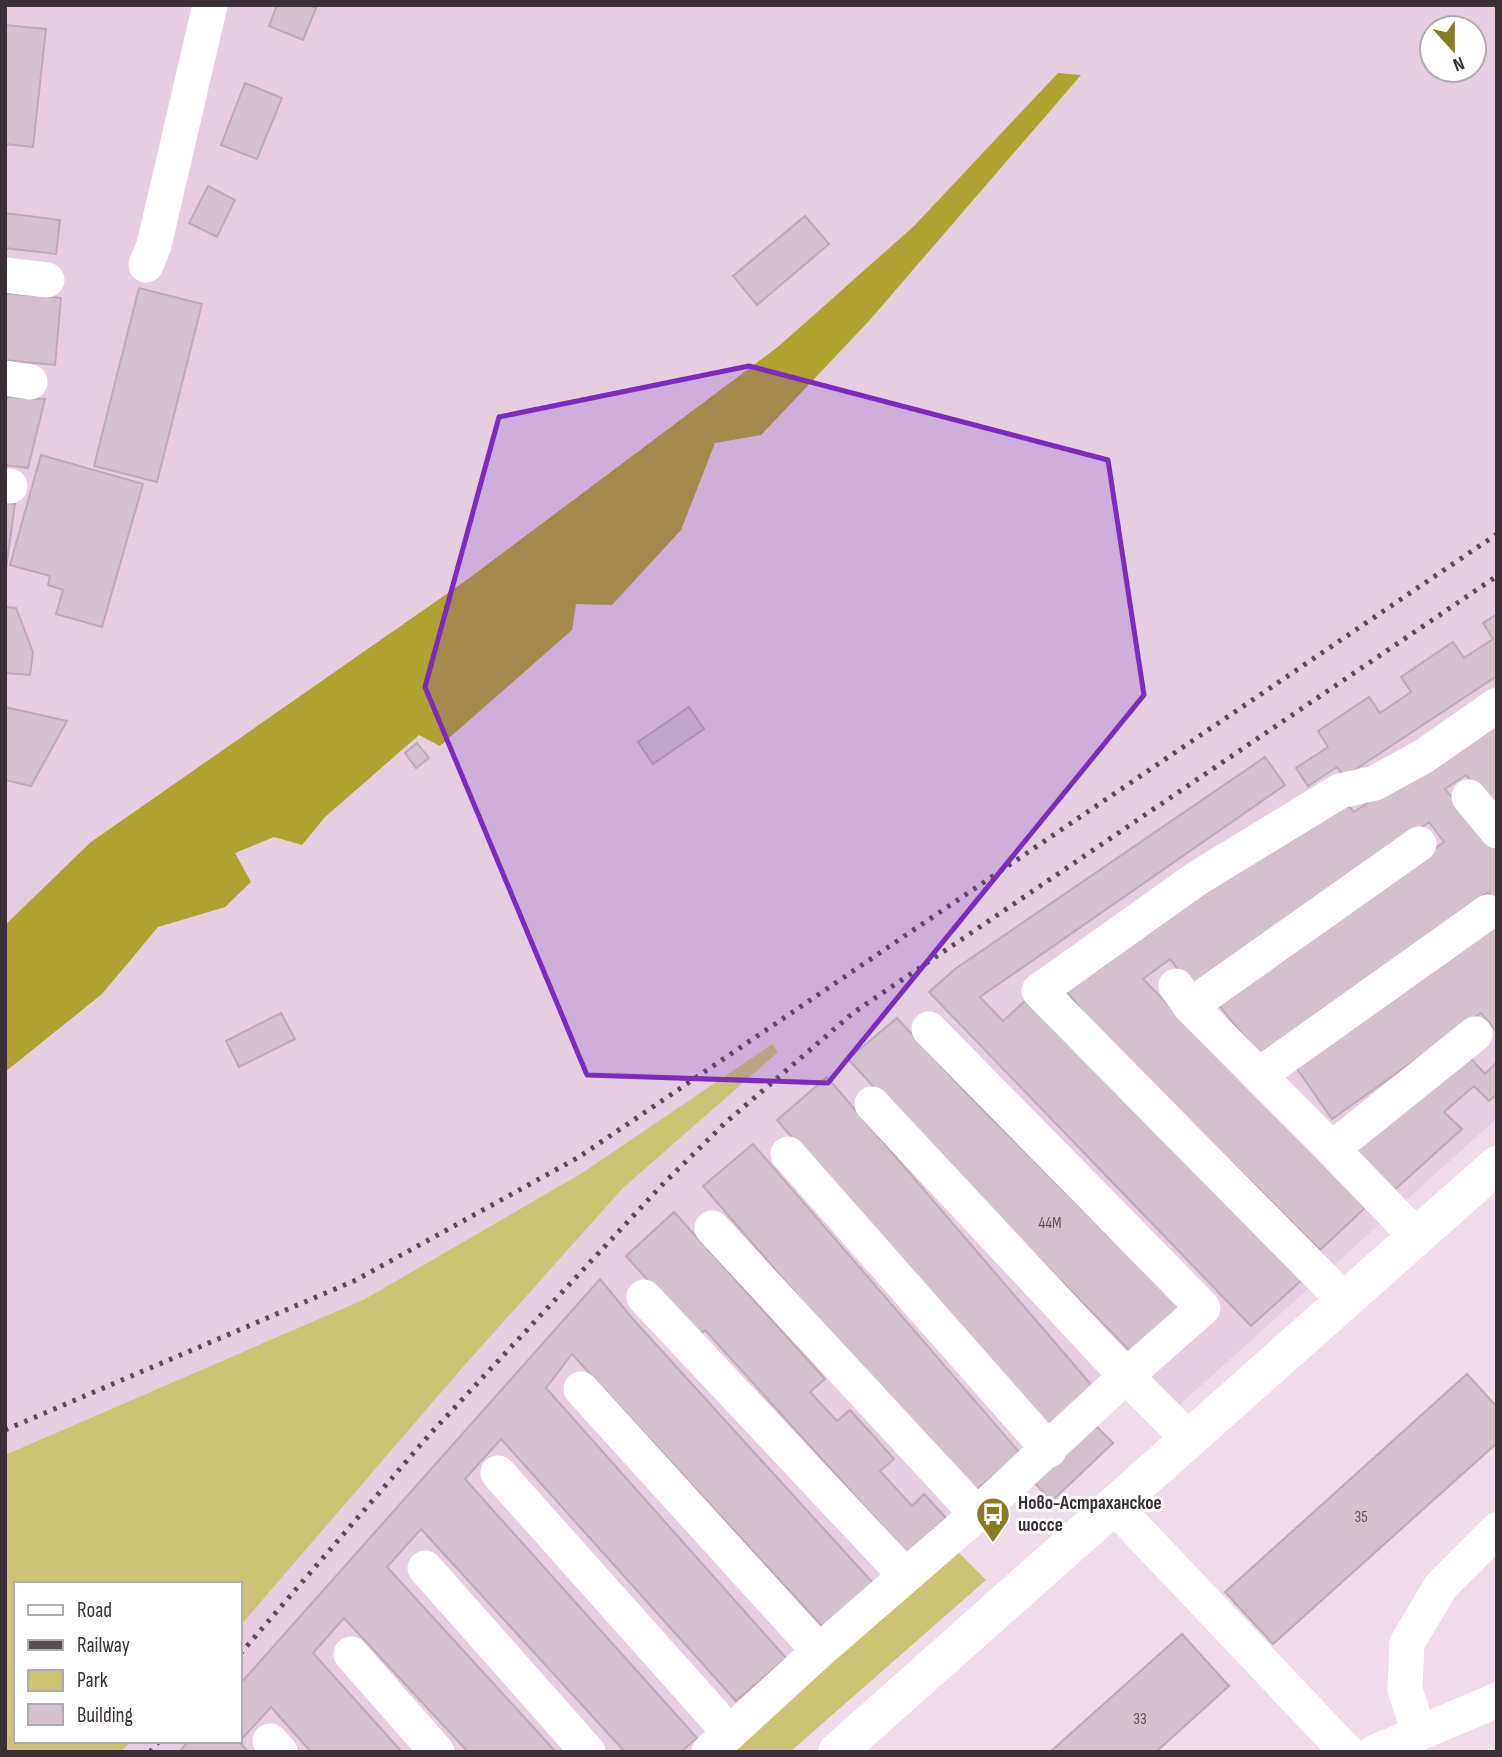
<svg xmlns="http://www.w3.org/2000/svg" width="1502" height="1757" font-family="'Sofia Sans Condensed',sans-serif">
<rect width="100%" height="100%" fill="#efdbe9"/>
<path fill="#e7cde0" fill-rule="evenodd" d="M5,5H1497V1118L1174,1410L1138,1372L728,1752H121L131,1741H240V1626L463,1367L623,1188L778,1051L772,1044L582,1173L365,1299L5,1455ZM1432,28H1474V70H1432Z"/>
<path fill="#cdc375" d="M772,1044L778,1052L623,1188L463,1367L240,1626V1584H16V1741H131L121,1752H5V1455L365,1299L582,1173Z
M953,1547L986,1580L790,1752H728Z"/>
<path fill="#b0a131" d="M1058,73L1081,75L868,322L761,435L715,443L681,530L612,605L576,604L572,630L440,746L419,735L325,817L302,845L274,837L235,853L251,882L225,907L158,927L102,994L5,1072V925L91,842L468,579L779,346L914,226Z"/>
<path fill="#d4c1ce" stroke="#bcaab7" stroke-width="2" d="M277,5H309L316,8L303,40L269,26Z
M5,25L46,29L33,147L5,144Z
M245,83L282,98L257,159L221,145Z
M208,186L235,200L217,237L189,223Z
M5,213L60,220L56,254L5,248Z
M805,216L829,244L757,305L733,276Z
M139,288L202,304L157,482L94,466Z
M5,293L61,298L55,365L5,360Z
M5,397L45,399L28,468L5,465Z
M41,455L143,484L102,627L56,614L63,590L48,585L50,576L10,565Z
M5,503L15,504L6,569H5Z
M5,607L16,608L33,652L30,675L5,673Z
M1497,614V676L1344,777L1337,767L1308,786L1296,768L1328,747L1318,731L1369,697L1380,713L1411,692L1401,677L1453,642L1464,658L1493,639L1483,623Z
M5,707L67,721L31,786L5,780Z
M689,707L704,729L653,764L638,742Z
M1497,716V811L1466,775L1445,789L1497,851V903L1488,892L1259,1055L1218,1004L1444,842L1429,822L1191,987L1170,959L1143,979L1366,1207L1320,1250L1091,1022L1065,989L1341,798L1354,812Z
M417,743L429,758L416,768L405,753Z
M1265,757L1285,785L980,997L1003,1021L1025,1001L1303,1279L1251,1326L929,992L955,969Z
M1497,919V1032L1481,1013L1332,1119L1295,1066Z
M281,1013L295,1039L239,1067L226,1041Z
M897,1018L969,1096L1181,1308L1132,1353L921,1138L848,1059Z
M1465,1052L1485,1074L1497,1062V1094L1489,1101L1474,1086L1444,1112L1462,1129L1392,1192L1354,1153Z
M827,1077L1094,1388L1043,1431L777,1120Z
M753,1144L1020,1453L970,1495L703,1186Z
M674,1212L825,1379L810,1392L837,1421L850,1410L894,1459L880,1471L912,1506L924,1494L946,1518L907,1553L705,1330L698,1336L626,1256Z
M600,1279L632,1318L873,1583L822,1626L572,1354L546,1388L786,1658L736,1701L501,1439L465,1479L697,1738L681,1752H625L421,1529L387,1567L556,1752H468L344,1618L313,1653L402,1752H311L271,1707L240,1741V1684Z
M1467,1374L1497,1407V1443L1273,1644L1225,1592Z
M1089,1419L1113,1443L1052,1501L1028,1476Z
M1182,1634L1229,1686L1156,1752H1050Z
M189,1741H239L248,1752H179Z"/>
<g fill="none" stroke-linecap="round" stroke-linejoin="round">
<path stroke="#fff" stroke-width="35" d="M146,265L154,245L210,5
M5,275L47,280
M5,378L30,382
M5,486H10
M1469,797L1497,831
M1176,986L1190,1006L1332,1149L1475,1034
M1190,1006L1419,844
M1259,1075L1488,912
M872,1104L1126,1376L1190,1440
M1332,1149L1417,1237
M788,1154L1049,1450
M712,1228L977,1514
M644,1297L905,1575
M1344,1300L1039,991L1196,879L1340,791L1375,783L1424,756L1497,705
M581,1389L819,1651
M498,1473L730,1733
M1115,1507L1347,1752
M425,1568L588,1752
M351,1654L437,1752
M1419,1732L1405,1690L1407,1643L1441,1586L1497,1530
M270,1741L280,1752
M709,1752L819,1651L977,1514L1126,1376L1203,1308L929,1029
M1375,1752L1497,1700"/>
<path stroke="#fff" stroke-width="38" d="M837,1752L1497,1165"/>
<path stroke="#574d55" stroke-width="5" stroke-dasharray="3.5 7" stroke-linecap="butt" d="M5,1430L356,1280L579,1157L1497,534
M240,1654L430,1434L662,1185L725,1123L853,1013L1497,576
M150,1752L159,1741"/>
</g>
<path fill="#7b2cbf" fill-opacity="0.2" stroke="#7b2cbf" stroke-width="5" stroke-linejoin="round" d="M749,366L1108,460L1144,695L828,1083L587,1075L425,687L499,417Z"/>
<defs>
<g id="bus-pin" transform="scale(1.75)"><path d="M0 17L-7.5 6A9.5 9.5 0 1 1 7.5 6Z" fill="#887c23" stroke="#fff"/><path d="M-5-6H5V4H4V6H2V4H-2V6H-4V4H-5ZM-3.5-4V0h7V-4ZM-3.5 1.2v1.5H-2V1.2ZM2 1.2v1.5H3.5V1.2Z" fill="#fff"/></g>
</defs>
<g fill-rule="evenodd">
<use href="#bus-pin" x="993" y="1514"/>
</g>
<g text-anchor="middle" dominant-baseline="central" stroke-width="6" stroke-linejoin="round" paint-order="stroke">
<g font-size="16" fill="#5f545c">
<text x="1050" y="1223">44М</text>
<text x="1361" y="1517">35</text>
<text x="1140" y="1719">33</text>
</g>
<g font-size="19" font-weight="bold" fill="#383036" stroke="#fff" text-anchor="start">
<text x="1018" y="1503">Ново-Астраханское<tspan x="1018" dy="22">шоссе</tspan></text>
</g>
</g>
<rect width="1502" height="1757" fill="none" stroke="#383036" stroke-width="14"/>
<rect x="14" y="1582" width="228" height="161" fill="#ffffff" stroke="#afacaf" stroke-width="2"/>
<rect x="28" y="1605" width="35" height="10" fill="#ffffff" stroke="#afacaf" stroke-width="2"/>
<text x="77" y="1617" font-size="21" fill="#383036">Road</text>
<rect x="28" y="1640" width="35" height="10" fill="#574d55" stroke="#afacaf" stroke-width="2"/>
<text x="77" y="1652" font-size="21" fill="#383036">Railway</text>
<rect x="28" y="1670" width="35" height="21" fill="#cdc375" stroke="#afacaf" stroke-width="2"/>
<text x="77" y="1687" font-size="21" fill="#383036">Park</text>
<rect x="28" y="1704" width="35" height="21" fill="#d4c1ce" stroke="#afacaf" stroke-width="2"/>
<text x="77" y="1722" font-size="21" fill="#383036">Building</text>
<g transform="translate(1453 49) rotate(159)"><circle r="33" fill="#ffffff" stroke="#afacaf" stroke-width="2"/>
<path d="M0-5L12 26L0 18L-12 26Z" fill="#887c23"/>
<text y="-10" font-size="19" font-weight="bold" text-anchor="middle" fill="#383036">N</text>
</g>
</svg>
